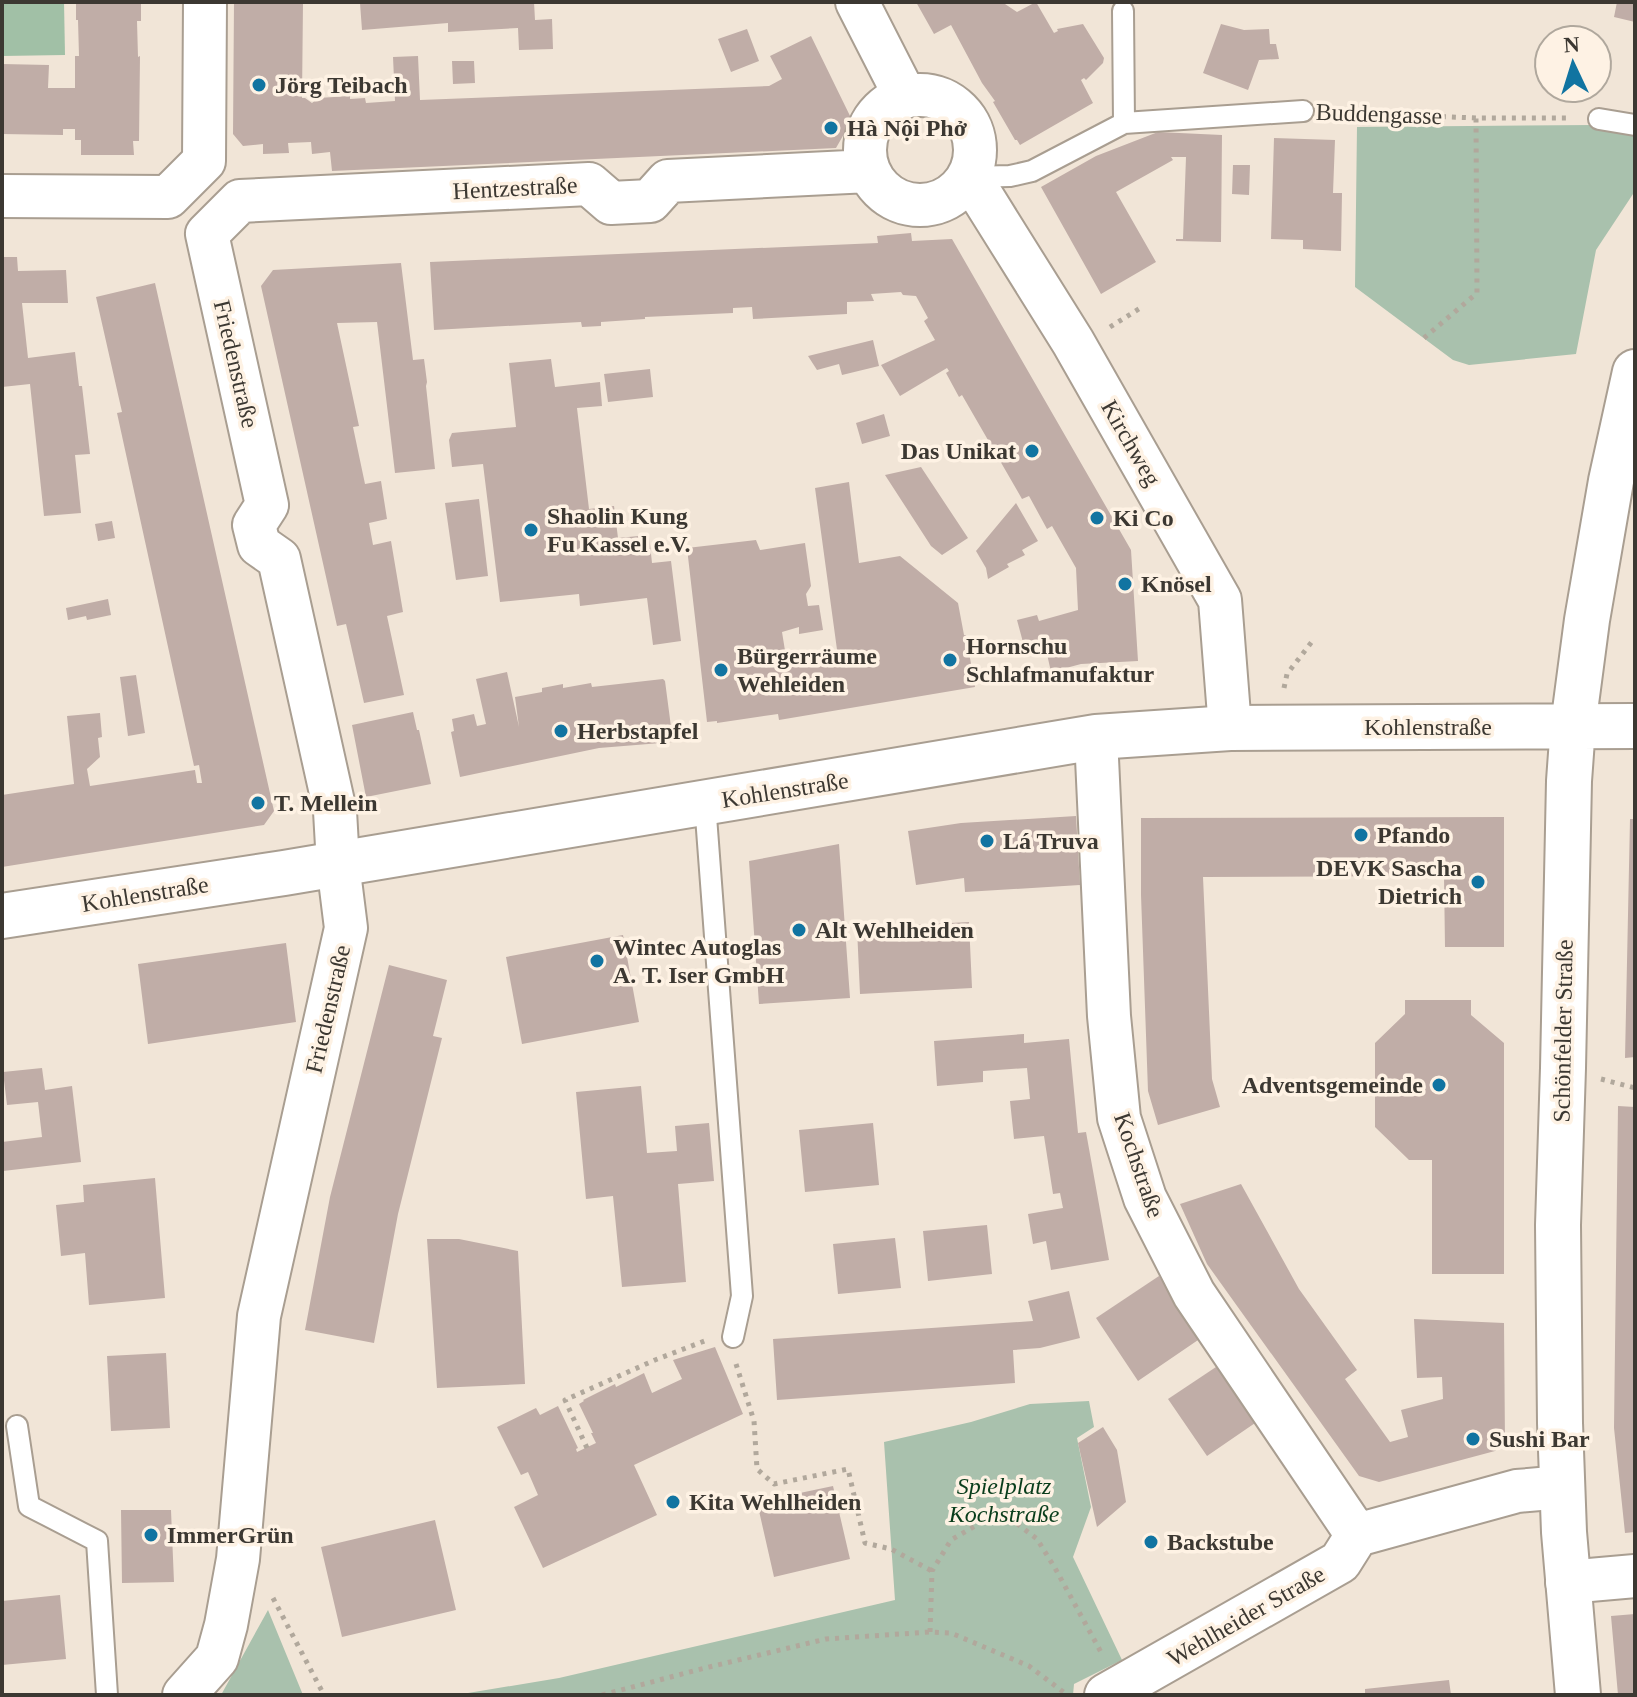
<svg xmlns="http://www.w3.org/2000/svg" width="1637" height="1697" font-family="'Times New Roman',serif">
<rect width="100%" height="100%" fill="#f1e5d7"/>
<path fill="#a9c1ad" d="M1593,125L1635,134V191L1596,250L1576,354L1469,365L1453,360L1355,287L1357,127Z
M1089,1401L1094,1427L1077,1438L1091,1507L1073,1557L1122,1660L1074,1684L1073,1695H456L559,1678L895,1600L884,1442L971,1422L1030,1404Z
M268,1610L303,1695H221Z"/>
<path fill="#a1c0a6" d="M2,2H64L65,55L2,56Z"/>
<path fill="#c0ada7" d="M76,2H141V21H137L138,57L140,56L139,141H133L134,155H81V140H75V129H63V135L2,134V64L49,65L48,88H75V56H79L78,20H76Z
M234,2H303L302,98H305L312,103L318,98L350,96V99L365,98L366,103L395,101L393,57L418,56L420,100L769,86L782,79L770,56L811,36L852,120L836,148L332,171L330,152L312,154L311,142L288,143L289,153L263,154V144L243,146L233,134Z
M377,2H534L535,20L552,19L553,49L519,50L518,28L448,32V23L362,30L360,3Z
M916,2H1002L1017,12L1036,2L1054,33L1058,31L1057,29L1083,24L1104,58L1103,63L1086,80L1084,78L1081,80L1093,103L1020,145L1017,140H1015L993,102L995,101L982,83L951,25L934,34Z
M1617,2H1635V22L1614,17Z
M1221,24L1244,30L1269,29L1270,44H1276L1279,59L1259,60L1248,90L1203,73Z
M747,29L759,61L731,72L718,39Z
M452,61H474L475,83L453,84Z
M1158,132L1222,135L1221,242L1176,241V239H1183L1186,157H1171L1173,160L1116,192L1156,262L1101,294L1041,187L1096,156Z
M1274,138L1335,140L1333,193H1342L1341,251L1303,249V240L1271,239Z
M1233,165H1250L1249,195L1232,194Z
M911,233L912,241L952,239L1131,550L1138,661L1081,664L1051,672L1047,654L1024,646L1017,620L1037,615L1039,621L1078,610L1076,568L1052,526L1047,529L1029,496L1022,499L962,395L959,397L946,373L949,371L947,368L900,396L881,365L935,340L924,321L928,318L916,296L903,295L901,292L871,294L874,301L847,302V314L753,319L752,307L733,308V313L645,317V319L601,322V326L582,327L581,322L434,330L430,262L878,243L877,236Z
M2,257H17L18,271L66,270L68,303H22L28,358L75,352L79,386H82L90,454L75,455L81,513L44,516L30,384L2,387Z
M401,263L413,360L424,359L427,382L426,386L435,469L395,473L377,322L337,323L359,426L353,427L365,484L381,481L387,519L369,523L373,545L391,541L403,612L387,616L404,695L364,703L346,624L337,626L261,286L273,270Z
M155,283L274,811L264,825L2,867V795L74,784L67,716L100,713L102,737L98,738L100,757L87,769L90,786L195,770L197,783H202L199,765L194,766L117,413L122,412L96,297Z
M873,340L879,366L842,375L839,364L817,370L808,356Z
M551,359L555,387L600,382L602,406L577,408L589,509L614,506L618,538L649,535L652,563L671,561L681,641L653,645L647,598L580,606L579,594L500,602L483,464L452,467L449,440L452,433L516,427L509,363Z
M650,369L653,397L608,402L604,374Z
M884,414L890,436L862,444L856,423Z
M921,467L968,538L942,555L931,546L885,475Z
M849,482L859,563L900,556L958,603L964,635H966L975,687L779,720L778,714L717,723V721L707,722L687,548L756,540L760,550L805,543L811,586L806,594L808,606L819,605L823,630L799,634V627L782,632L787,663L838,657L815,488Z
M479,499L488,576L456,580L445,503Z
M1016,503L1038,541L1022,550L1025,555L1007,564L1009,567L988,579L986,568L976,551Z
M112,521L115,538L98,541L95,524Z
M108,599L111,615L87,620L86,616L68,620L66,608Z
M507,672L519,727L515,697L542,692V688L563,684V688L591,683L592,687L663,679L665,681L673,742L599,748L460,777L451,732L454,731L452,719L474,714L477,726L486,724L476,679Z
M136,675L145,733L128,736L120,677Z
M413,712L417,730H419L431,784L366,797L352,725Z
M1076,816L1080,885L965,892L964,878L916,885L908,831L961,823Z
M1504,817V947H1445L1444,876L1203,877L1212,1079L1220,1107L1158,1125L1148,1091L1141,895V818Z
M1630,819H1635V1057L1625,1058Z
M839,844L850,998L759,1004L749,861Z
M969,922L972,988L860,994L857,928Z
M623,935L639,1022L522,1044L506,957Z
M286,943L296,1022L148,1044L138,964Z
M389,965L447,980L433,1036L442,1038L398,1214L374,1343L305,1330L330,1197Z
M1405,1000H1471V1015L1504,1043V1274H1432V1160H1409L1375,1127V1043L1405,1014Z
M1024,1034V1043L1069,1039L1078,1133L1086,1132L1109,1260L1051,1270L1046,1241L1033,1244L1028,1214L1063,1208L1060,1193L1053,1194L1044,1136L1014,1139L1010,1101L1030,1099L1027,1068L983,1071V1082L937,1086L934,1041Z
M42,1068L45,1090L72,1086L81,1162L3,1171L2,1142L42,1137L38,1102L7,1105L3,1072Z
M641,1086L647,1153L677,1151L675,1126L709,1123L714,1181L678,1184L686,1282L622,1287L613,1196L586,1199L576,1092Z
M1618,1106L1635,1107V1532L1625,1533L1614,1428Z
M873,1123L879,1185L805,1192L799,1130Z
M155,1178L165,1298L89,1305L85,1253L61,1256L56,1205L84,1202L83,1185Z
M1241,1184L1299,1289L1357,1370L1345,1379L1390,1442L1408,1437L1401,1410L1443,1399L1442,1377L1417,1378L1414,1319L1504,1323L1505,1444L1495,1451L1379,1482L1359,1476L1207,1264L1180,1204Z
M987,1225L992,1274L928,1281L923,1231Z
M895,1238L901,1288L838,1294L833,1244Z
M427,1239H459L518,1251L525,1384L437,1388Z
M1159,1276L1201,1338L1138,1381L1096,1318Z
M1069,1291L1080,1338L1040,1348L1013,1350L1015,1383L777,1400L773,1339L1033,1321L1028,1301Z
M715,1347L743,1414L634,1465L657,1515L543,1568L514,1507L538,1495L528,1472L521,1475L497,1427L536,1408L540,1415L558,1406L578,1448L576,1449L577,1452L596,1443L591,1433H593L579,1404L584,1401L583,1400L615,1384L616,1387L644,1373L652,1393L682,1379L673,1360Z
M166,1353L170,1428L111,1431L107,1356Z
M1219,1365L1258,1421L1207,1456L1168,1399Z
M1103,1427L1117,1450L1126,1502L1097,1527L1078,1443Z
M833,1486L850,1559L774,1577L757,1502Z
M121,1510H171L174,1582L122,1583Z
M435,1520L456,1610L342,1637L321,1547Z
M60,1595L66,1659L2,1665V1601Z
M1635,1614V1695H1618L1611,1616Z
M1449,1680L1451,1695H1365V1689Z"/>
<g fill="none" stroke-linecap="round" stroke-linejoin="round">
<g stroke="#a99e91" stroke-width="24">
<path id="lane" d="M1123,11L1124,123
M1599,119L1635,125
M969,177L1010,176L1032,171L1124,123L1303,111
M705,803L742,1296L733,1337
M17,1426L29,1506L97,1541L107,1695"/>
</g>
<g stroke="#a99e91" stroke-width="46">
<path id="street" d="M857,2L905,96
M865 150a55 55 0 1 1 110 0a55 55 0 1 1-110 0Z
M967,181L983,198L1073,342L1220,600L1230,728
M2,196L168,197L204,161L205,2
M1096,737L1109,1016L1119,1118L1145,1198L1194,1294L1357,1535
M1567,1582L1635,1576
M184,1695L217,1658L226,1625L238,1559L259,1316L346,928L338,864L335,811L279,559L259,545L254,525L267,505L207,234L240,201L589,184L611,203L650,201L668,181L869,171
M1106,1695L1340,1562L1357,1535L1517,1491L1563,1487"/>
</g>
<g stroke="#a99e91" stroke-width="48">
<path id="secondary" d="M2,916L284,873L1096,737L1230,728L1635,726
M1578,1695L1564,1532L1560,1423L1558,1225L1563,1068L1569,781L1573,726L1587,620L1611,481L1635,372"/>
</g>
<path stroke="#b1a89c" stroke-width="5" stroke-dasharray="4 6" stroke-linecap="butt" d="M1332,112L1476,118H1570
M1110,327L1142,307
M1424,338L1477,293L1476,118
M1284,688L1287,674L1314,639
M1601,1079L1635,1088
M736,1364L754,1421L757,1469L774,1484L848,1469L865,1543L891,1549L932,1571
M587,1448L565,1400L655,1360L707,1340
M273,1598L324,1695
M930,1632L932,1571L951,1540L982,1522L1011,1519L1037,1539L1055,1568L1102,1654
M602,1695L705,1668L826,1639L930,1632L951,1633L1029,1666L1066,1694"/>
<use href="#lane" stroke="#fff" stroke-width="20"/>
<use href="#street" stroke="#fff" stroke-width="42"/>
<use href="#secondary" stroke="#fff" stroke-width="44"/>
</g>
<g fill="#1174a1" stroke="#fef2e4" stroke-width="3">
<circle cx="259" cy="85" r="8"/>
<circle cx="831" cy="128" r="8"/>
<circle cx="1032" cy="451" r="8"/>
<circle cx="1097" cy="518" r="8"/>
<circle cx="531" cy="530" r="8"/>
<circle cx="1125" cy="584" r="8"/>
<circle cx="950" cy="660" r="8"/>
<circle cx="721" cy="670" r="8"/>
<circle cx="561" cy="731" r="8"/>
<circle cx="258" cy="803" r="8"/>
<circle cx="1361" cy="835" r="8"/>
<circle cx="987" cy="841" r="8"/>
<circle cx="1478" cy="882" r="8"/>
<circle cx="799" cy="930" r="8"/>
<circle cx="597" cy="961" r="8"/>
<circle cx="1439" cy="1085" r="8"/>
<circle cx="1473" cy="1439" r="8"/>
<circle cx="673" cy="1502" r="8"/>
<circle cx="151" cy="1535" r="8"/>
<circle cx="1151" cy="1542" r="8"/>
</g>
<g text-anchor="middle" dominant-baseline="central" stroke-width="7" stroke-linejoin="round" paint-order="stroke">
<g font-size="24" font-weight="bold" fill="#3c3832" stroke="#fef2e4" text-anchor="start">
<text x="275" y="85">Jörg Teibach</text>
<text x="847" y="128">Hà Nội Phở</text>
<text x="1016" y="451" text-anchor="end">Das Unikat</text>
<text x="547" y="516">Shaolin Kung<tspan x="547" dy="28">Fu Kassel e.V.</tspan></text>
<text x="1113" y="518">Ki Co</text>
<text x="1141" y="584">Knösel</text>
<text x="966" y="646">Hornschu<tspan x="966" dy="28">Schlafmanufaktur</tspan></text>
<text x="737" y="656">Bürgerräume<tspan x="737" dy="28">Wehleiden</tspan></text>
<text x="577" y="731">Herbstapfel</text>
<text x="274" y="803">T. Mellein</text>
<text x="1377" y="835">Pfando</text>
<text x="1003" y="841">Lá Truva</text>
<text x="1462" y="868" text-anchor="end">DEVK Sascha<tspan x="1462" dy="28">Dietrich</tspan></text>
<text x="815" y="930">Alt Wehlheiden</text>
<text x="613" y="947">Wintec Autoglas<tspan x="613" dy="28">A. T. Iser GmbH</tspan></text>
<text x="1423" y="1085" text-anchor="end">Adventsgemeinde</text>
<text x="1489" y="1439">Sushi Bar</text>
<text x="689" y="1502">Kita Wehlheiden</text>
<text x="167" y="1535">ImmerGrün</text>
<text x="1167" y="1542">Backstube</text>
</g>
<g font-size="24" fill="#3c3832" stroke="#fef2e4">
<text transform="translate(1379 114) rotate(2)">Buddengasse</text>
<text transform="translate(515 188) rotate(-3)">Hentzestraße</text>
<text transform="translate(236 364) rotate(77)">Friedenstraße</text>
<text transform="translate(1131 443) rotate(60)">Kirchweg</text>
<text x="1428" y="727">Kohlenstraße</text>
<text transform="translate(785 790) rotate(-9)">Kohlenstraße</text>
<text transform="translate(145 894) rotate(-9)">Kohlenstraße</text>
<text transform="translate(328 1009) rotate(-77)">Friedenstraße</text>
<text transform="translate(1563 1031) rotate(-89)">Schönfelder Straße</text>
<text transform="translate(1139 1165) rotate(71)">Kochstraße</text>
<text transform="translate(1246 1616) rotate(-30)">Wehlheider Straße</text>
</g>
<g font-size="24" font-style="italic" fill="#093d1b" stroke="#fef2e4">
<text x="1004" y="1486">Spielplatz<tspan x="1004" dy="28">Kochstraße</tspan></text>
</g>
</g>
<rect width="1637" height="1697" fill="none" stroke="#3c3832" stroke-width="8"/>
<g transform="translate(1573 64) rotate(356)"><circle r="38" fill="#fef2e4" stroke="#b0a89d" stroke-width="2"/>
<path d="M0-6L14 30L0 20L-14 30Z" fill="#1174a1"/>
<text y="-12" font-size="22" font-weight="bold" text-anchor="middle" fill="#3c3832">N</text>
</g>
</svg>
